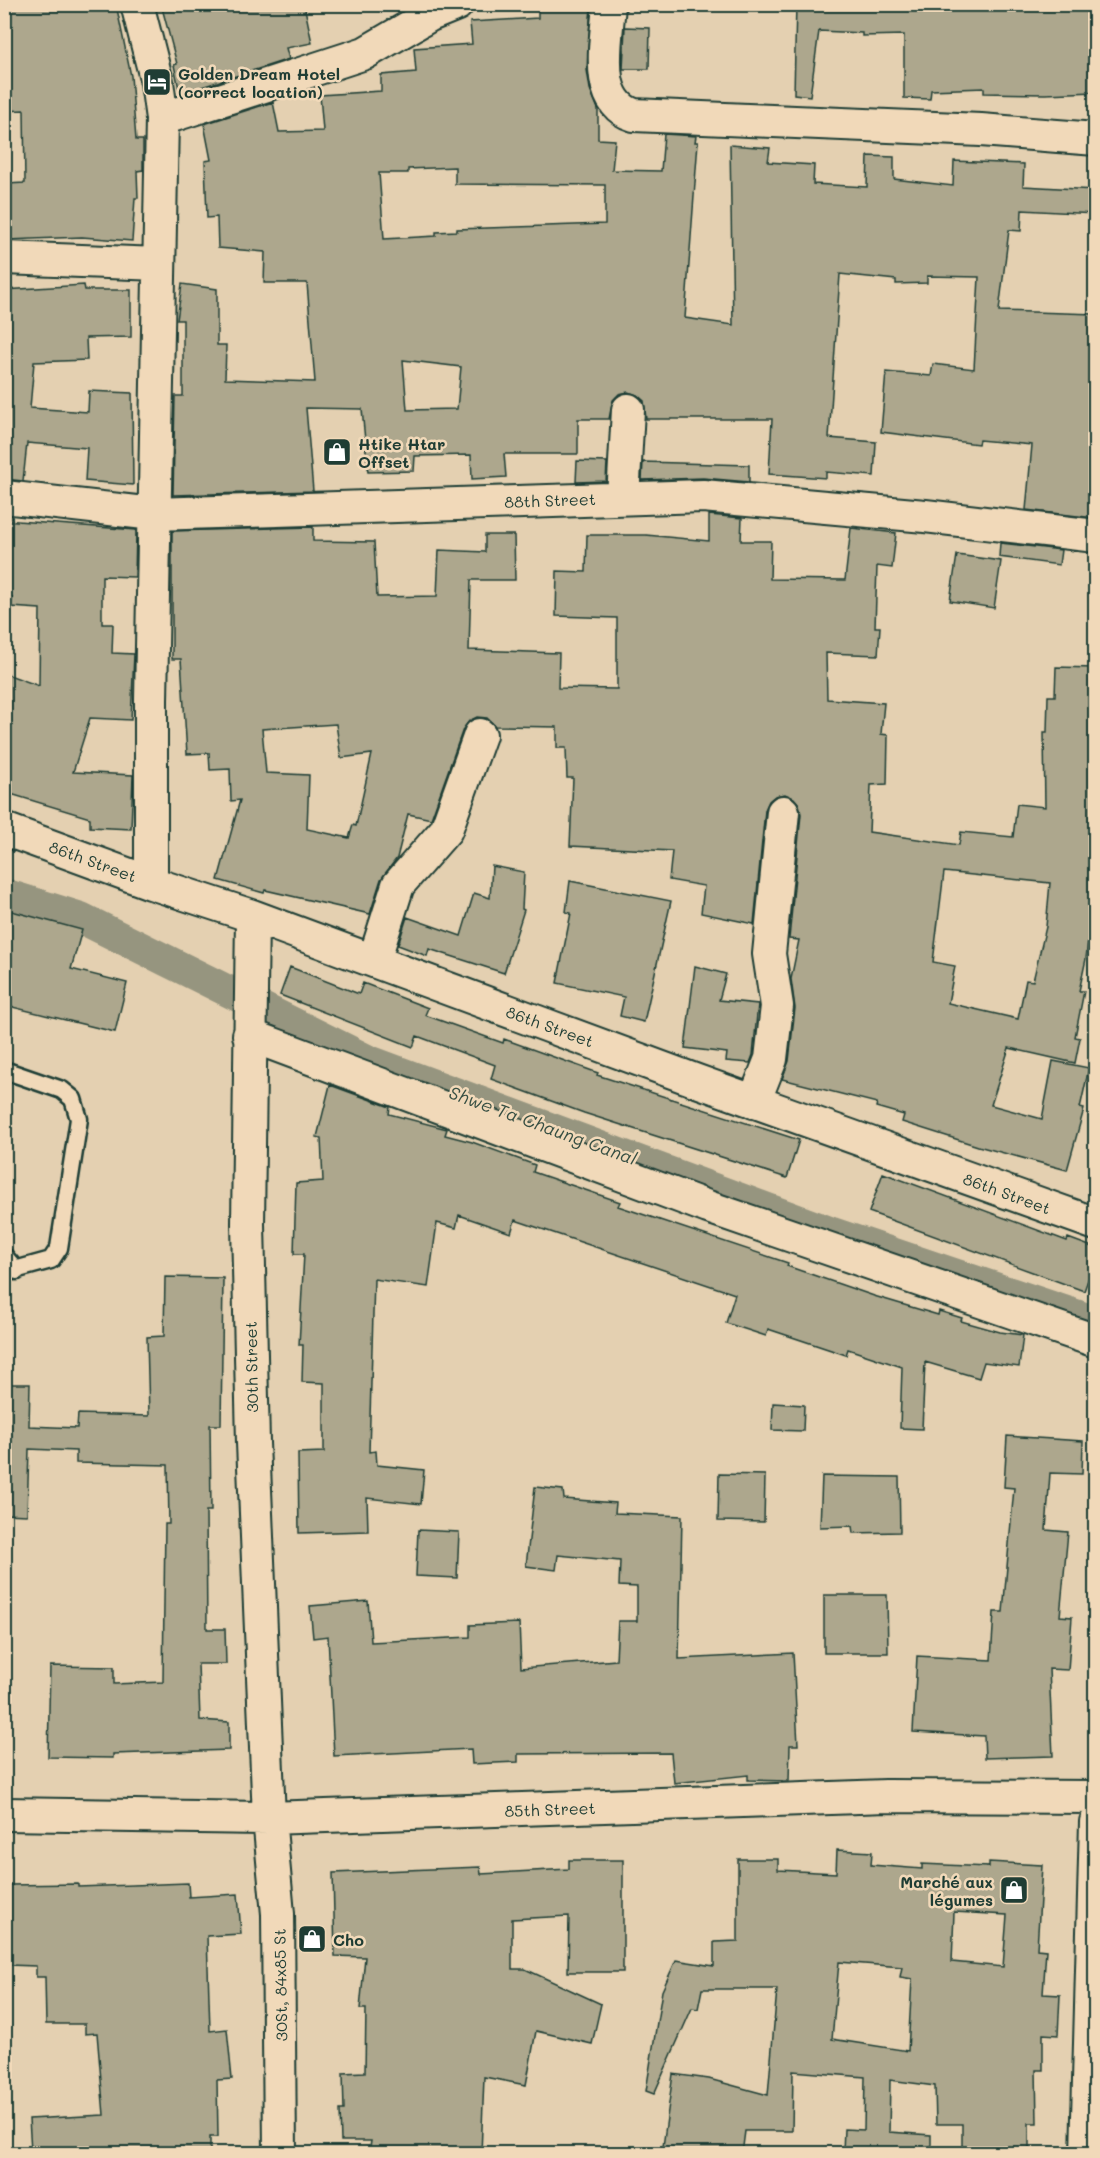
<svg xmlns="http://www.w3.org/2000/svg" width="1100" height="2158" font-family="Mali,sans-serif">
<rect width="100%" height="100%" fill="#e4d0b1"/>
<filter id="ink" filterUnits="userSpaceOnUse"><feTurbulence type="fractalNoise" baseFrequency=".0167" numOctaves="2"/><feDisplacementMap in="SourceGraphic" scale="12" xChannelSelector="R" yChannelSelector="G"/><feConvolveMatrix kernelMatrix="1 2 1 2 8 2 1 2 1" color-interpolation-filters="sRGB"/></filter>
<g filter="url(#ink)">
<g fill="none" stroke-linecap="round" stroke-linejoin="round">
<path stroke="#96957f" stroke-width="32" d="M4,894L81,918L369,1061L832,1233L1096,1322"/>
</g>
<path fill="#ada78d" stroke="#1f3d34" stroke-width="1.5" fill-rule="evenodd" d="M4,4H116L131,76L136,140H143V170L137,171L138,198H135L132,241L82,237L8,240L6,184L25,183L24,110L4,111Z
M161,4H304L312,43L286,48L289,59L180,94L174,65L177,64Z
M538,4H591L587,70L590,89L598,109V139L615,140L612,170L661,171L664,134L696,136L695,142H698L685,318L733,325L730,145L770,148L768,162L814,165L813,184L867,187L868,156L894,157V179L953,186L954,161L1024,164L1023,186L1095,190V214L1022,210L1021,231L1009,230L999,311L1095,314V518L1026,510L1032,445L979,440L978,444L881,432L886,372L931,376L933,364L974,369L979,277L927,276V283L896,284V280L840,274L829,438L876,442L874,476L826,472V478L769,474L772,419H646L644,401L637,395L628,392L619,394L613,400L609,419H578V454H504L506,477L472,479L471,455L415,456L414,471L368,472L362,409L306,408L313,491L173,495L175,396H183V320H177L182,284L217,289V345H226L225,379L315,382L307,283H264L265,252L218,248L217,217L207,218L205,161L211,160L204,124L273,102L279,132L323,131L320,95L381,91V75L416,72L414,48L472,44L470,22L538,18ZM455,167V184L605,185V224L457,229V231L436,232V236L384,239L379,173H408V169ZM403,360L461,367L457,409L407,410Z
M796,4H1076V7L1095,9V92L1045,94L984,93V88L931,90L930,99L904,98V35L862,36V33L819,31L810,96L794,94Z
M625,27L650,28L649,69H623Z
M84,285L85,290H131V337L86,338L87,360L34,362L30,408L88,412L89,391L132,393L133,485L85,481L87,448L27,443L23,481L4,479L8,360H4V290Z
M577,461L607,462L606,481L576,482Z
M643,462L749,465V482L703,478L642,480Z
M709,515L742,518L741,541H771L770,579L845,580L851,528L896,533L892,568L877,566L875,627H880L878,655L826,653L827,699L884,703L881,734L888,735L887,784L871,785L869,832L959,845L961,832L1013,837L1017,804L1045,807L1044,732H1047L1048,696H1055L1056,667L1095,668V872L1086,959L1079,991H1084L1075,1037L1080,1038L1075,1063L1009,1048L991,1105L1042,1119L1053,1061L1089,1068L1080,1108L1084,1109L1067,1170L978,1146L902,1122L904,1115L876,1107L877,1103L782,1079L789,1061L795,1008L791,979L799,940L789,939L801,814L799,804L794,798L785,794L775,796L769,801L765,810L754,924L701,913L704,886L669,880L672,851L570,846L573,778H567L566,748H557V727L495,726L487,718L477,717L469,721L463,729L431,819L408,814L397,858L381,879L370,914L265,890L264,893L218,880L240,800L231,801L230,769L210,770L209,753L187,754L181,659H172V531L313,527V541L374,542L377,597L437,596L439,550L485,552V535H514L515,580H471L469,650L559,653L558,688L617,689V618L556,616L557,571L586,572L587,535H646L709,541ZM336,724L341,758L372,754L356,826L353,825L349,838L307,829L309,775L266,773L262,729ZM944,872L1050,883L1046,927L1033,981L1026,980L1018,1019L948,1003L955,966L933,962Z
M4,520L136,530L135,577L102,576V624H113L112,653L134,654L131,720L90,718L73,772L133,775L131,829L90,827V818L4,792V673L39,686L40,609L11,607L12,597H4Z
M1000,543L1061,550L1059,565L999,557Z
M957,555L1001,561L994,608L950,601Z
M492,866L524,872L522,909L524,910L504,973L429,949L427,956L398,945L407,917L461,936L474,893L490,898Z
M570,881L671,901L644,1022L620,1016L624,997L557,983L571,913L566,912Z
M8,910L82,930L71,969L127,983L115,1032L4,1005V922Z
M695,966L726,974L719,1000L758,1004L753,1055L750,1063L726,1061L727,1053L685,1048Z
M290,967L359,994L363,983L428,1008L425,1015L503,1043L504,1039L598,1073L597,1075L799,1140L787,1178L584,1113L491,1079L495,1065L417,1036L413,1047L280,995Z
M330,1085L390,1107L389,1114L447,1129L445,1135L472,1142L535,1165L533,1172L620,1202L618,1206L788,1263L787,1266L874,1296L938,1315L939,1311L962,1318L961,1321L1000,1332L1023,1335L1019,1367L984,1362L979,1378L925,1362L922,1429L900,1428L902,1367L848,1349L846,1355L768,1329L766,1336L726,1323L735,1294L515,1220L511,1233L459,1215L456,1228L437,1223L428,1287L374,1279L369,1452L376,1451L377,1465L424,1470L421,1504L367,1498L368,1531L299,1533L298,1453L324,1452V1383L302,1382L303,1345H299L304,1254H294L296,1183L323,1181L321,1138L317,1137Z
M883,1173L1067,1241L1068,1238L1095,1248V1260L1084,1291L869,1212Z
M165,1277L223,1278L221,1425H210L211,1511H206L207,1629H225L226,1664H198L200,1720L229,1722V1750L113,1754V1758L48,1757L50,1666L114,1667V1684L163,1682L165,1524H169L168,1465L76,1463V1451L29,1449L27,1515L4,1514V1384H30L29,1426L77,1428L78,1414L149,1416L147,1337L164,1336Z
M773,1403L804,1405L803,1431L772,1430Z
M1007,1436L1083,1441L1082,1474L1050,1473L1046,1530L1068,1532L1060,1616L1072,1617L1068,1670L1049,1669L1053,1756L985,1758L984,1736L913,1732L917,1656L991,1660L994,1612H1003L1014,1488L1004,1487Z
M719,1474L765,1475L764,1522L718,1521Z
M822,1476L899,1477L900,1532L853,1533L852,1526L820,1527Z
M535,1487L563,1490L564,1499L616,1503L615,1513L682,1516L679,1659L793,1653L798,1745H790L789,1781L748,1780V1775L674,1783L671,1753L518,1754V1762L472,1764L471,1749L334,1756L328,1636L313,1638L310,1606L368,1601L371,1642L470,1637V1625L519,1623L521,1668L616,1660L618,1621H637V1587L619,1586L620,1561L558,1555L556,1570L526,1566Z
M418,1530L459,1532L457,1578L416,1576Z
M824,1595H887L888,1653H824Z
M837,1850L872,1852L871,1865L922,1869V1864L989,1867V1862L1042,1865L1037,1949L1046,1950L1043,1994L1060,1995L1058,2035L1043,2034V2070H1036L1037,2123H1029V2154H962V2124H936L935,2086L890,2080L889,2132L931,2135V2154L843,2152L844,2129L864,2130L865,2077L793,2071L792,2131H745L742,2154H662L673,2074L709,2079L768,2095L777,1989H702L698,2009L692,2008L654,2094L646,2091L662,1991L676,1960L714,1966V1942L738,1941V1859H778V1870L836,1873ZM954,1912L1007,1915L1003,1967L952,1962ZM839,1962L902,1967L900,1977L912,1979L908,2051L832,2039Z
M569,1860H623V1972H568L569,1916L512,1919V1969H525L601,2004L592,2044L536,2031L526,2085L484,2077L481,2154H369L371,2141H341L340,2110H344L343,2073L365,2072L366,2009H360L365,1957L335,1956L333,1873L480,1867L481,1874L569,1869Z
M188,1883L189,1897L238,1894L241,1934L207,1936L210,2031L227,2029L232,2079L217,2080L218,2137H210V2154H77L76,2147L31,2150L29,2119L104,2115L97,2033L85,2034V2024H46L45,1977H36V1966L8,1965L9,1885L78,1884V1887Z"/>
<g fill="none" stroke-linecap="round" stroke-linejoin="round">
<g stroke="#1f3d34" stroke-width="21">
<path id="lane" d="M4,1070L62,1090L73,1099L79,1119L59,1248L51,1260L4,1273
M4,1256L17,1271"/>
</g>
<g stroke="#1f3d34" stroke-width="36">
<path id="street" d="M137,4L157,82L162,119L151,700V883
M609,4C607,39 592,102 634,115L981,130L1096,139
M162,119L365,53L430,15L457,4
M4,258L159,264
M4,497L154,514L703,496L925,516L1096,536
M623,498L628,410
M4,829L151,883L252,916L697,1081L1096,1224
M252,916L248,1224L253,1443L269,1818L278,1914L280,2154
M374,961L398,885L446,830L480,735
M249,1035L708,1207L1096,1341
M754,1102L771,1059L777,1006L769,954L783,812
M4,1814L269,1818L886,1796L1096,1797
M1087,2154L1096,1822"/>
</g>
<use href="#lane" stroke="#f1d9b9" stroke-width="16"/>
<use href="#street" stroke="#f1d9b9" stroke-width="32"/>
</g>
</g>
<defs>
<g id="hotel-square" transform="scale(1.5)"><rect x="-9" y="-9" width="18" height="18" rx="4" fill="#1f3d34" stroke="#f1d9b9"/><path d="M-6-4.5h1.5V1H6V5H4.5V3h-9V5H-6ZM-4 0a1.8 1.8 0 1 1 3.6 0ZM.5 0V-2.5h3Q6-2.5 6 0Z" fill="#fff"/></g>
<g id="shop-square" transform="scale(1.5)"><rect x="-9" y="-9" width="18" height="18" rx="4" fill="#1f3d34" stroke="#f1d9b9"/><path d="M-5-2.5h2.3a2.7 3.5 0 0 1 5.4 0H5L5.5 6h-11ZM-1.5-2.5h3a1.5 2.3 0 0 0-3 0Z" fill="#fff"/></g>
</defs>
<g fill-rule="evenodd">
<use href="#hotel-square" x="157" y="82"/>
<use href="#shop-square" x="337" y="452"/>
<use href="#shop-square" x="1014" y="1890"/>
<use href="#shop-square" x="312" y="1939"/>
</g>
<g text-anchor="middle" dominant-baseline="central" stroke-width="5" stroke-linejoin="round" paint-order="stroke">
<g font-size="16" font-weight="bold" fill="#1f3d34" stroke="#f1d9b9" text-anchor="start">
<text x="178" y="73">Golden Dream Hotel<tspan x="178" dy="18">(correct location)</tspan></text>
<text x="358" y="443">Htike Htar<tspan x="358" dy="18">Offset</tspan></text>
<text x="993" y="1881" text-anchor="end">Marché aux<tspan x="993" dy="18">légumes</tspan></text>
<text x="333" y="1939">Cho</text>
</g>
<g font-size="16" fill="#1f3d34" stroke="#f1d9b9">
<text transform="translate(550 500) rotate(-2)">88th Street</text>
<text transform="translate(93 861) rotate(20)">86th Street</text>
<text transform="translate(550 1026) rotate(20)">86th Street</text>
<text transform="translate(1007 1193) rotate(20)">86th Street</text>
<text transform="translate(251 1367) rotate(-91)">30th Street</text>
<text transform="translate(550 1809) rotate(-2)">85th Street</text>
<text transform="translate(280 1985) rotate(-91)">30St, 84x85 St</text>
</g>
<g font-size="18" font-style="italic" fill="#374f43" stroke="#f1d9b9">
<text transform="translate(543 1125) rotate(20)">Shwe Ta Chaung Canal</text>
</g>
</g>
<rect width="1100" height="2158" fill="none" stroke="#f1d9b9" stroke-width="24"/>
<rect x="12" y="12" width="1076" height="2134" fill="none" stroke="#1f3d34" stroke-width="2" filter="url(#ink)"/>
</svg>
